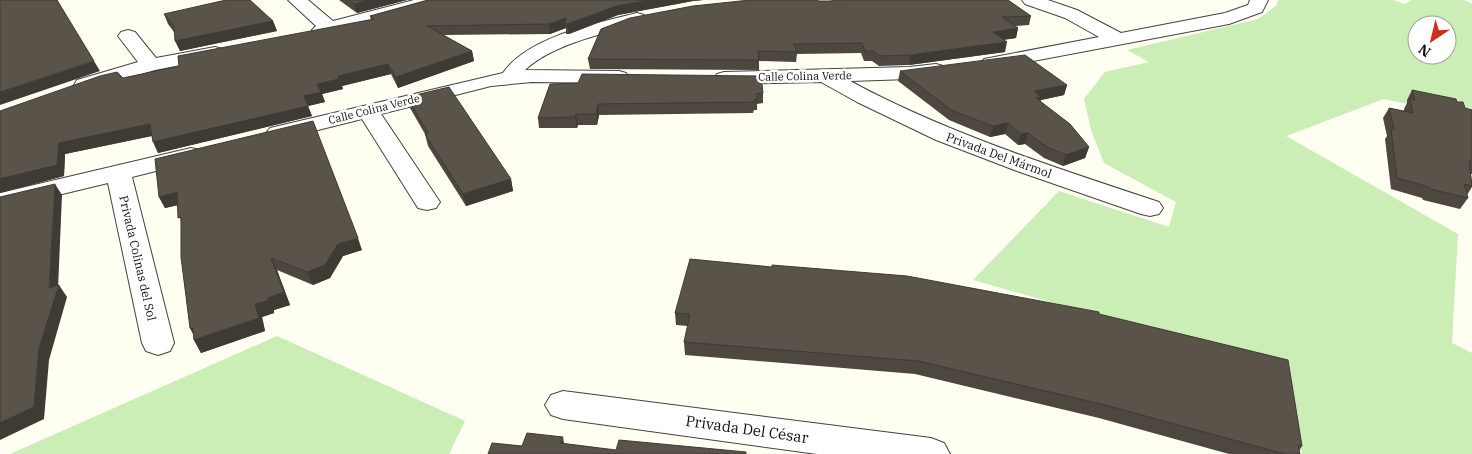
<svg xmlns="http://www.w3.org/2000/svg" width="1472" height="454" font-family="'IBM Plex Serif',serif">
<rect width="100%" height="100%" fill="#fffff2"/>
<path fill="#caeeb6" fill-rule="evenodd" d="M1278,0H1393L1405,4L1412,0H1464L1472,4V118L1384,99L1286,136L1458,234L1452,343L1472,353V454H1302L1284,368L973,280L1059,191L1169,227L1176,202L1104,163L1091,130L1084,99L1105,72L1149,62L1127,50L1258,19L1276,6ZM1417,25H1447V55H1417Z
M277,336L465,421L449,454H10Z"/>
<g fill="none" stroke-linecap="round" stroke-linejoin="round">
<g stroke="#424242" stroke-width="2">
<path id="street" d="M288,0H308L333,21L414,0H444L441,4L321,36L314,34L312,30L316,26Z
M1022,0H1048L1077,10L1121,33L1225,13L1248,5L1250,0H1268L1262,12L1229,24L991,69L984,67L981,63L984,59L1099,37L1065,18L1025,4Z
M637,13L644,15L646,19L644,23C608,32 552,44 525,70L619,71L626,73L629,77L626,81L619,83L532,82L491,86L381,114L440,202L436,208L427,210L418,208L362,119L278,140L270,138L266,133L270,128L503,73C527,37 597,23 637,13Z
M128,30L135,32L156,58L215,47L222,49L225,53L222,57L155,70L85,91L77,90L74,85L77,80L138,62L118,36L121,32Z
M936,64L943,66L946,70L943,74L909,79L850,81C948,134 1054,167 1159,202L1163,208L1159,214L1150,216L1141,214L1017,171L936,140L857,102L821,82L724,84L717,82L714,78L717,74L724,72L909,67Z
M191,148L200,150L203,155L200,160L132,177L174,343L170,351L158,355L146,351L142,343L108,183L0,209V193Z
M563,391L931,438L944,443L950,454H817L563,419L551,415L545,405L551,395Z"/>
</g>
<use href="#street" fill="#fff" fill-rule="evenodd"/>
</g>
<path fill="#4d4740" d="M339,0H407L357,13Z
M428,0H703L693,1L618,15L569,34H566V28L550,34L443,35L472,51L474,61L398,88L391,74L342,86L343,89L322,94L325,102L308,106L312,116L158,153L152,136L65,154L64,176L0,193V111L123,78L179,66L371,20L370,16Z
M818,1L1031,16L1029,25L1015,26L1018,28L1016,38L1004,40L1005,52L909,65L879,66L872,61H864L861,53L797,54L796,62L759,61V70L590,69L588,59Z
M164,14L273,21L277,31L180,51L174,32L168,24Z
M900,71L1067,85L1064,95L1041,100L1040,101L1089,147L1085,158L1063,166L1044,158L1025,144L1018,145L1005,134L990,137L949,120L898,81Z
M550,84L763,93V103L757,104V110H754L753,113L599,115L597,125H578L577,128H539L538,118Z
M1412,90L1457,102L1465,108L1472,110V174H1471L1472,187L1467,195L1468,198L1460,209L1423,200L1422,198L1391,189L1385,139L1387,136L1383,118L1389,108L1404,111V109L1407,103V100Z
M407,97L511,179L513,191L466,206L428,146L425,134L410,108Z
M159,197L362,250L343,256L330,278L313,285L277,270L290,305L274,310V313L262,317L265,331L201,353L194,340L193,334L190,328L181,222L178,205L165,208Z
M675,313L1099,314L1302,446L1299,451L1300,454H1229L1099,418L915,374L685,355L684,342L688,326L676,325Z"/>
<path fill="#3e3a34" d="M369,0H407L357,13L354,4Z
M649,0H703L693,1L618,15L569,34L567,24L617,6Z
M566,18L565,24L566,28L550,34L549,24Z
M273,21L277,31L180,51L175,41Z
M1018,28L1016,38L991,41L993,32Z
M1007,42L1005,52L909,65L910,55Z
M472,51L474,61L398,88L396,77Z
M94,61L100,71L0,105V92Z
M388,64L391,74L342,86L343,89L322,94L325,102L308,106L312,116L158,153L153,142L304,96L317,84L338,76Z
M1067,85L1064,95L1041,100L1039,108L1034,91Z
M598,104L599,115L597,125L596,114Z
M576,114L578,125L577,128L575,117Z
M1008,123L1005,134L990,137L993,126Z
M150,124L156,135L65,154L64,176L0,193V179L59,143Z
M1028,133L1025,144L1018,145L1021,134Z
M1089,147L1085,158L1063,166L1066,155Z
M511,179L513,191L466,206L463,194Z
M55,184L62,195L58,289L59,285L67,297L49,360L44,419L0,440V423L39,348L49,288Z
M177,192L183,204L165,208L159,197Z
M358,238L362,250L343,256L330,278L313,285L307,272L338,244Z
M271,258L277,270L290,305L274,310V313L262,317L265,331L201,353L194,340L196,339L190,328L255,304Z
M563,437L565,450L560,443Z"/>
<path fill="#59534a" stroke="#3e3a34" d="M0,0H57L94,61L0,92Z
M226,0H250L273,21L175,41L174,26L164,14Z
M349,0H369L354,4Z
M428,0H649L617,6L567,24H565L566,18L549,24L427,26L472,51L396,77L388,64L338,76L339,79L317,84L321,92L304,96L308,106L153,142L150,124L59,143L57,165L0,179V111L100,76L117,72L123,78L179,66L178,56L374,19L370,16Z
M750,0H818V1H829L841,0H1008L1031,16L1002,17L1018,28L993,32L1007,42L910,55L880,56L873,51H865L862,43L793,44L797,52L758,51L759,60L588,59L601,29L630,18L693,6Z
M1025,55L1067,85L1034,91L1041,97L1036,98L1070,124L1089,147L1066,155L1047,147L1028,133L1021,134L1008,123L993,126L951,110L900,71Z
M582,74L761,76L763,93L756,94L757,99L754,100V102L598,104L596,114H576L575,117L538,118L550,84L578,83Z
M449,87L511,179L463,194L425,134L428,133L407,97Z
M1412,90L1456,99L1457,102H1463L1465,108L1472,110V162L1469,161L1472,186L1464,184L1468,198L1430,189L1429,187L1397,178L1391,129H1394L1389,108L1413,113L1410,99L1415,100Z
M313,121L358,238L338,244L325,265L307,272L271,258L284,292L268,298V301L255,304L259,318L194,340L193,328H190L181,257V217L178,218L177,192L159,197L155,159Z
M55,184L49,288L59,285L39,348L34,407L0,423V197Z
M690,259L772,267V265L907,276L1099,312V314L1288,360L1302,446L1298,445L1300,454H1285L1105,405L918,361L684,342L690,314L675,313Z
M527,433L563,437L560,443L616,450L619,440L746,452V454H488L492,443L522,446Z"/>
<g text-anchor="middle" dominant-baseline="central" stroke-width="5" stroke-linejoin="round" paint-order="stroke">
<g font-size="11" fill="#0f0f0f" stroke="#fff">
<text transform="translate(805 76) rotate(-1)">Calle Colina Verde</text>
<text transform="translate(374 109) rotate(-14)">Calle Colina Verde</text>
</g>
<g font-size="12" fill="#0f0f0f" stroke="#fff">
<text transform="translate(999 155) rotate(20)">Privada Del Mármol</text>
<text transform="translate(138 258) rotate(77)">Privada Colinas del Sol</text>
</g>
<g font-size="15" fill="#0f0f0f" stroke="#fff">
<text transform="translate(747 429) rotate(8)">Privada Del César</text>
</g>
</g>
<g transform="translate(1432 40) rotate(215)"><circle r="24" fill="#ffffff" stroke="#9f9f9f"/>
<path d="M0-4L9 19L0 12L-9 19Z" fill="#cf2e17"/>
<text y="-8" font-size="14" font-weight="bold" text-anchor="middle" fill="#0f0f0f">N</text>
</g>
</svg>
